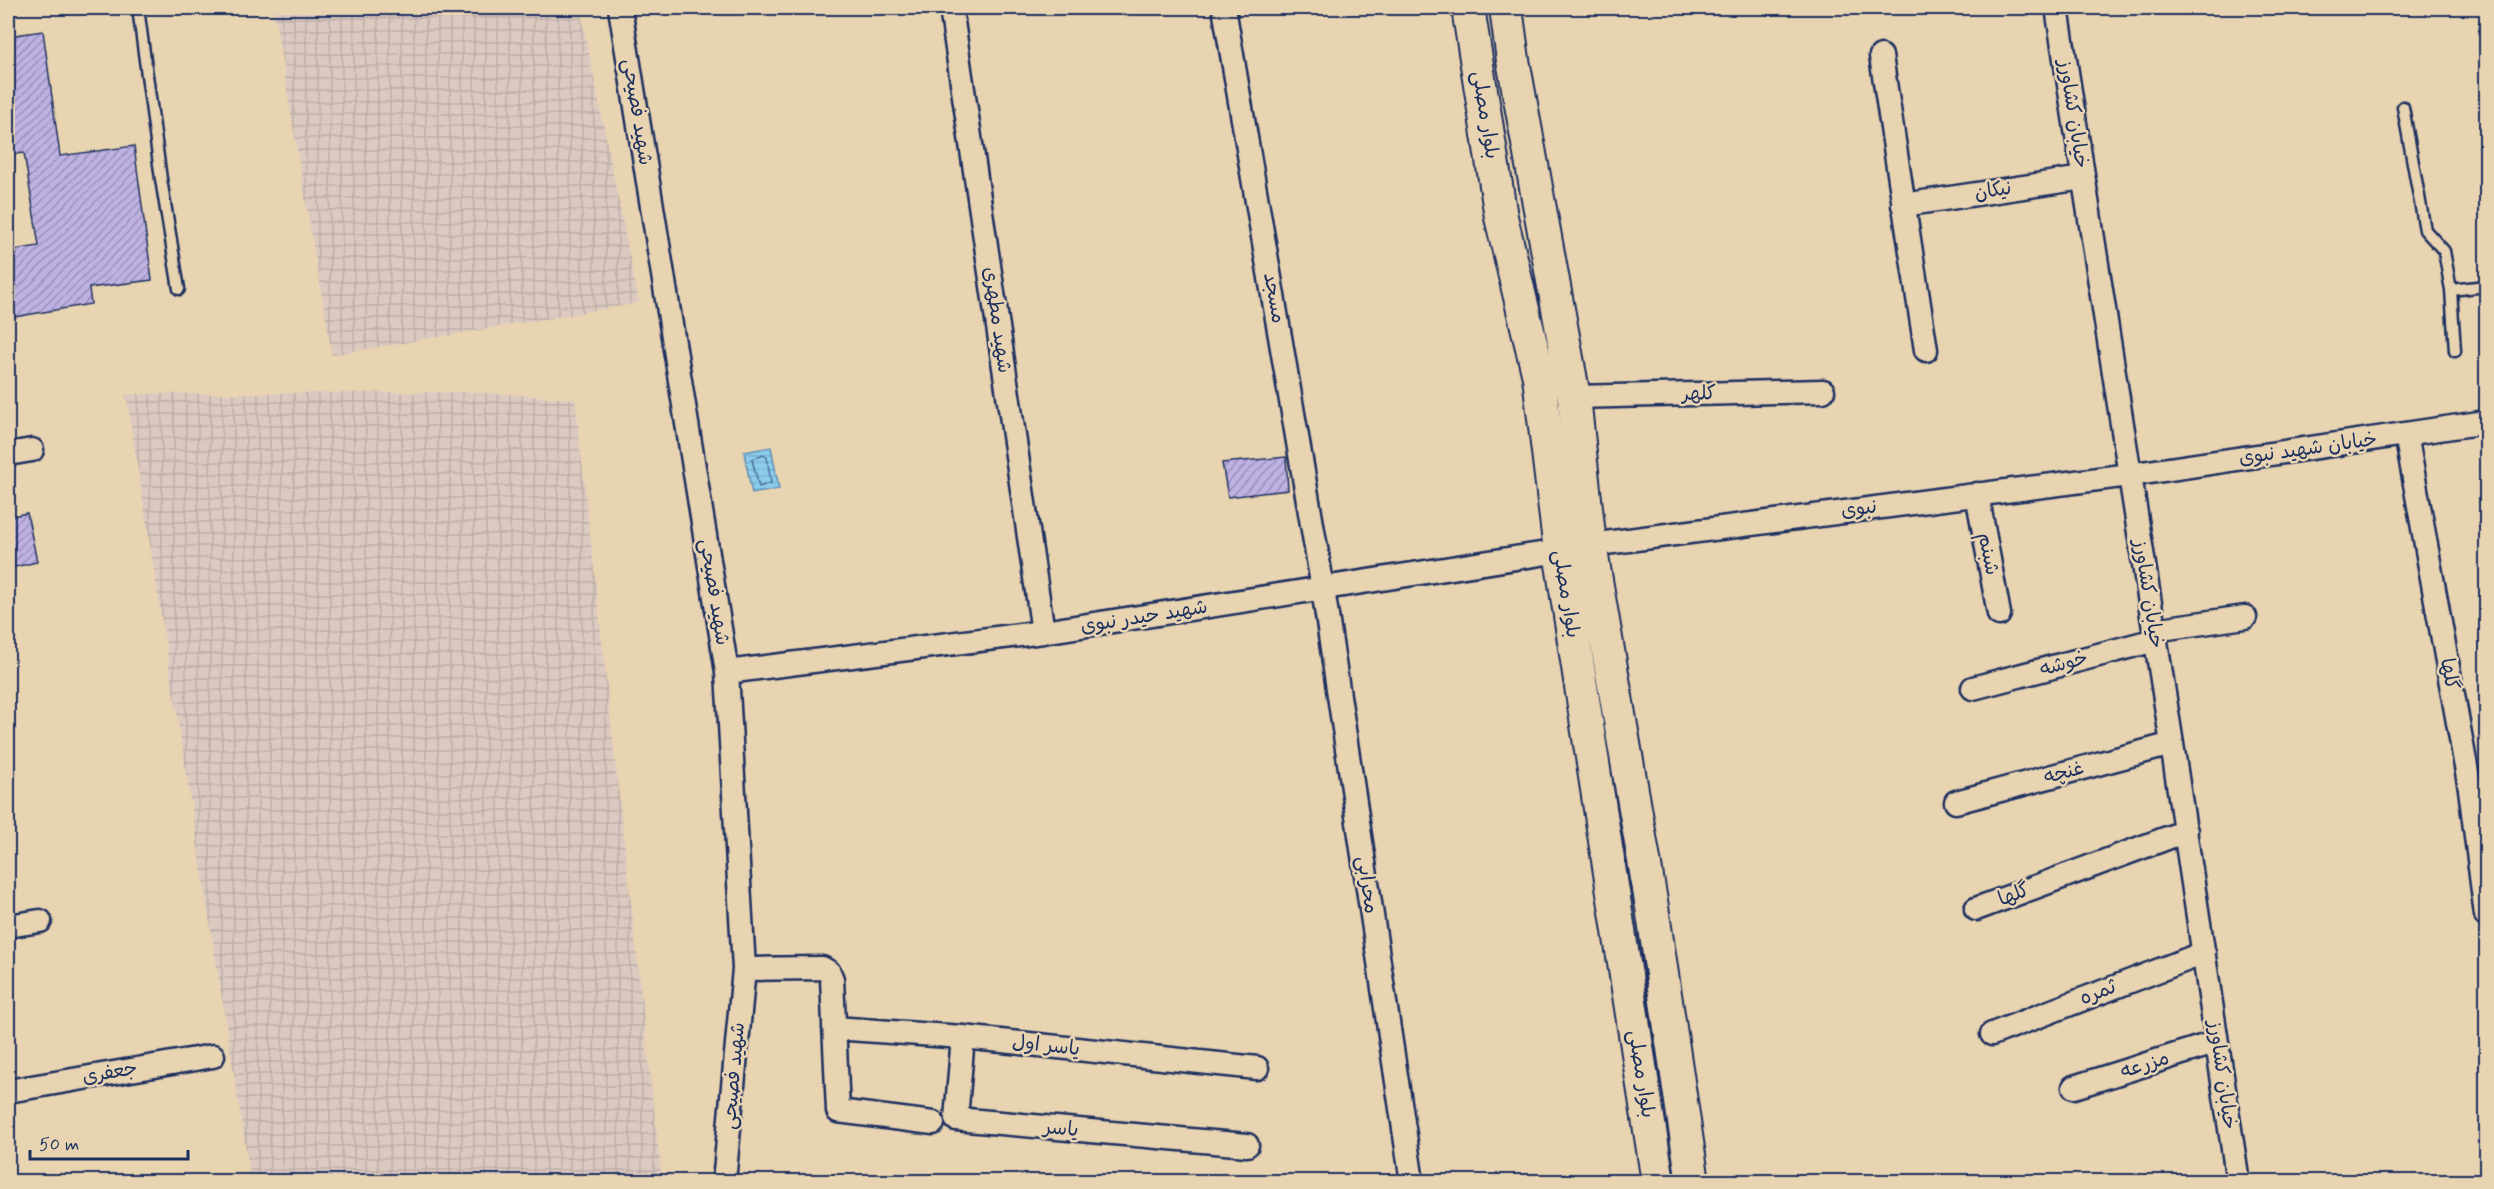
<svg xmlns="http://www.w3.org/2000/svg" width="2494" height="1189" font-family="Mynerve,'Playpen Sans Arabic',sans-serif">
<defs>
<pattern id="industrial-grid" width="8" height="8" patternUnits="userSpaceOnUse" patternTransform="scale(1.5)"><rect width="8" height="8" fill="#dccac1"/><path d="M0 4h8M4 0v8" fill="none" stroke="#bcaea8"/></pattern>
<pattern id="water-rules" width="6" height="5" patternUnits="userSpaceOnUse" patternTransform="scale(1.5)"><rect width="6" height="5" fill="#8ccded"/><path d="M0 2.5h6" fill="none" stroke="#78b0ce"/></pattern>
<pattern id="building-hatch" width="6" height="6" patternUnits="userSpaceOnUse" patternTransform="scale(1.5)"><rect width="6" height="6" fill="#bfb2e3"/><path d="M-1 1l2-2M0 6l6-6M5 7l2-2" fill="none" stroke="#9a91bb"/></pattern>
</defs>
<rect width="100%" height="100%" fill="#e9d4b2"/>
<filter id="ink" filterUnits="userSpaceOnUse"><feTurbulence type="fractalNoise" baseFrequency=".0167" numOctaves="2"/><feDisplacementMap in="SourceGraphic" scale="12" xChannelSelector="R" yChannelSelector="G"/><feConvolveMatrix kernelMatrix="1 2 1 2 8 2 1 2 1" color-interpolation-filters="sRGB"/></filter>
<g filter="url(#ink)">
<path fill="url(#industrial-grid)" d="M273,8H580L639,303L332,355Z
M474,392L575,399L662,1181H251L126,394Z"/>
<path fill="url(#water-rules)" stroke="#5f8eb4" stroke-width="1.5" d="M771,447L779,489L752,494L744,452Z"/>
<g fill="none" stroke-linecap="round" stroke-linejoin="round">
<path stroke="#486e97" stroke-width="1.5" d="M764,455L767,457L771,483L759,487L752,459Z"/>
</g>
<path fill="url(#building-hatch)" stroke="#1b2f5e" stroke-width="1.5" d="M43,31L60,156L134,146L152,280L89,288L91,304L8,318V251L39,246L24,153L8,155V36Z
M1286,457L1288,490L1228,497L1222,463Z
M27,513L37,562L10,568L8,554V517Z"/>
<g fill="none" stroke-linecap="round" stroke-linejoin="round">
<g stroke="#1b2f5e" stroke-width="15">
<path id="service" d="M138,8L161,179L179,289
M2403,107L2425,230L2444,251L2451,290L2455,351
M2451,290L2486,286"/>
</g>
<g stroke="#1b2f5e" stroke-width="27">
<path id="minor" d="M620,8L727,672L744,969L724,1182
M951,8L1043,632
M1224,8L1323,589L1412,1182
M2057,8L2172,744L2238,1182
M1881,56L1926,350
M1903,205L2083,178
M1574,397L1823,391
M2406,434L2470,789L2486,915
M8,454L32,450
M1977,494L1999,614
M1590,545L2129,475L2486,422
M2154,630L2245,617
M727,672L1043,632L1560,551
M1973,688L2155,640
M1956,802L2172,744
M1976,909L2186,831
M8,926L40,921
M744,969L822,968L829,972L832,979L838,1111L933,1123
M834,1028L963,1037L1257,1068
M1992,1034L2204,953
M963,1037L956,1119L1247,1145
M2074,1087L2217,1042
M8,1091L213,1056"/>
</g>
<g stroke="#1b2f5e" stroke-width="36">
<path id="secondary" d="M1468,8L1501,217L1539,377L1560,551L1658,1182
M1506,8L1513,60L1574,397L1590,545L1652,907L1693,1182"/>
</g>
<use href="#service" stroke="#e9d4b2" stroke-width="10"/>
<use href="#minor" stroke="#e9d4b2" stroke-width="22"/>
<use href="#secondary" stroke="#e9d4b2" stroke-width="32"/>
</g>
</g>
<g text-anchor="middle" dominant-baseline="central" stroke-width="5" stroke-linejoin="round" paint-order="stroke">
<g font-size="20" fill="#1b2f5e" stroke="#e9d4b2">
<text transform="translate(637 112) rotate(81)">شهید فصیحی</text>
<text transform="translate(2073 114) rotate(81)">خیابان کشاورز</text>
<text transform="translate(1485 115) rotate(81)">بلوار مصلی</text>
<text transform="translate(1993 191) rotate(-9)">نیکان</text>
<text transform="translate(1274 298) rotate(80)">مسجد</text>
<text transform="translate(997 320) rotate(82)">شهید مطهری</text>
<text transform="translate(1699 394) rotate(-1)">کلهر</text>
<text transform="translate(2308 449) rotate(-8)">خیابان شهید نبوی</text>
<text transform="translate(1859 509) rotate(-7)">نبوی</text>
<text transform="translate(1988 554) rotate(79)">شبنم</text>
<text transform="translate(714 592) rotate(81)">شهید فصیحی</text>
<text transform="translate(1566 594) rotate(81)">بلوار مصلی</text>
<text transform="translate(2148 594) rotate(81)">خیابان کشاورز</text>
<text transform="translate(1144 617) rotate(-9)">شهید حیدر نبوی</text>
<text transform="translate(2064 664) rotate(-15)">خوشه</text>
<text transform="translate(2449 674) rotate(80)">گلها</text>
<text transform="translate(2064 773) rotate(-15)">غنچه</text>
<text transform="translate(1367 885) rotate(82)">محرابی</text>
<text transform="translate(2014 895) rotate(-21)">گلها</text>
<text transform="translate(2098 993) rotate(-21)">ثمره</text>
<text transform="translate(1046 1046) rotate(6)">یاسر اول</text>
<text transform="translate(2145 1065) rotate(-18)">مزرعه</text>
<text transform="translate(110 1073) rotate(-10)">جعفری</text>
<text transform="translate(1641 1074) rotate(81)">بلوار مصلی</text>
<text transform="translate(2222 1075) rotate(82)">خیابان کشاورز</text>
<text transform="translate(734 1076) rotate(-85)">شهید فصیحی</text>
<text transform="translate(1061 1129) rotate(5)">یاسر</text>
</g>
</g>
<rect width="2494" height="1189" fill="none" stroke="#e9d4b2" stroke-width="30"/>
<rect x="15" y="15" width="2464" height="1159" fill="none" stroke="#1b2f5e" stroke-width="2" filter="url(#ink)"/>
<path d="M30 1150v9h158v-9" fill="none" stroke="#1b2f5e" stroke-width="3"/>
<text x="39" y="1150" font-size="18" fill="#1b2f5e" stroke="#e9d4b2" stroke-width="4.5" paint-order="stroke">50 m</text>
</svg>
